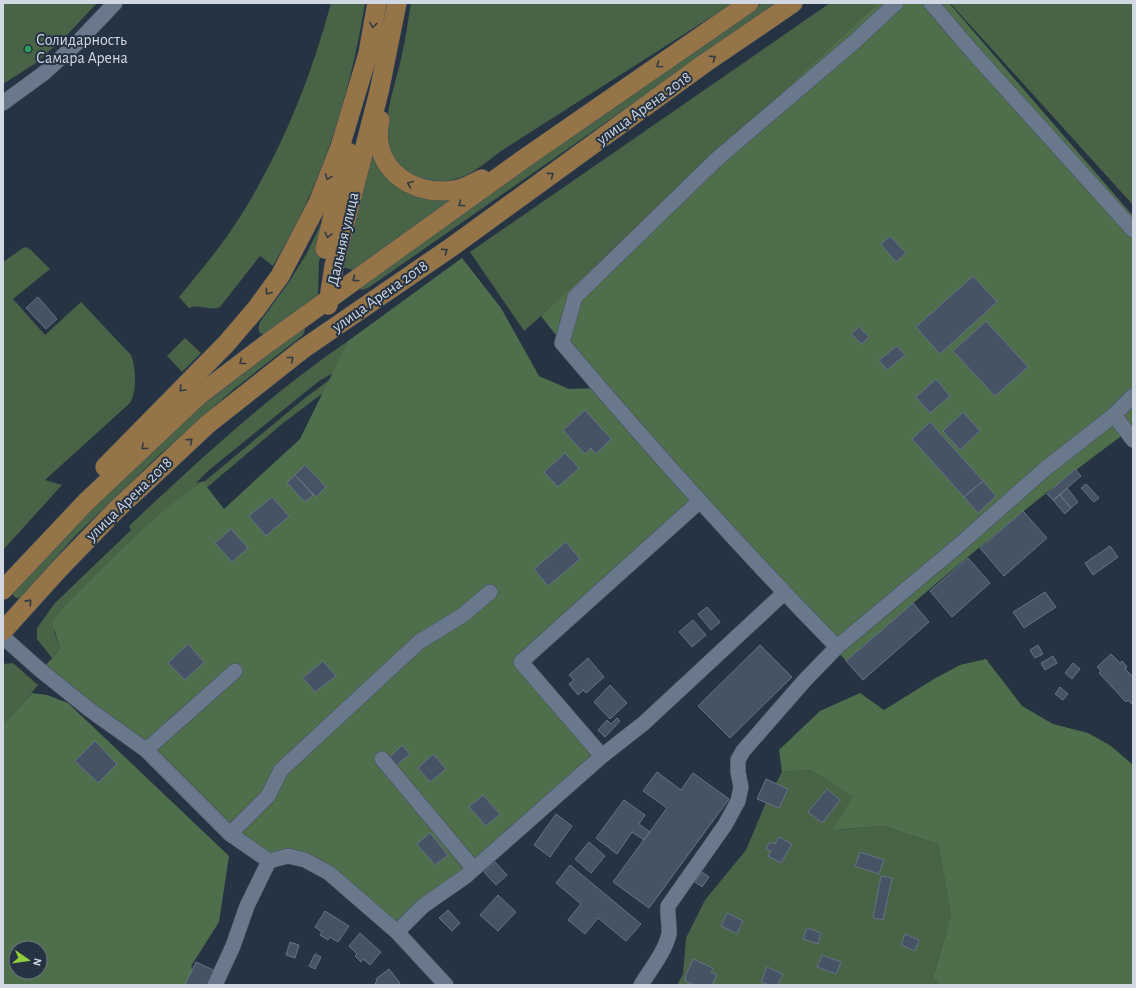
<svg xmlns="http://www.w3.org/2000/svg" width="1136" height="988" font-family="'Alegreya Sans',sans-serif">
<rect width="100%" height="100%" fill="#263343"/>
<path fill="#496346" d="M3,3H97L68,34L36,63L3,84Z
M331,3H365C354,72 335,141 306,204C296,226 284,246 273,266L260,256L220,307C210,312 200,303 189,308L179,297C196,276 214,255 230,232C277,162 309,85 331,3Z
M411,3H733L501,151C475,171 457,188 422,178C413,176 406,171 399,164C373,136 396,87 402,54C406,37 408,20 411,3Z
M762,3H777L368,288L362,290L358,287L366,277Z
M830,3H895L524,331L470,252Z
M950,3H1133V205Z
M376,157L449,199V201L353,270L342,267L367,160Z
M326,213L324,238L319,262L318,295L315,299L265,334C257,334 258,328 260,322L289,282L307,253Z
M26,247L31,250L50,269L13,299L45,335L81,302L131,355C136,367 137,391 130,403L45,480L62,485L3,550V262L23,248Z
M304,327L305,330L303,335L234,389L155,459L76,535L20,598H16L13,595L12,592L99,499L186,416Z
M185,338L201,353L182,372L167,356Z
M348,341L333,373L319,381L209,470L196,483L205,481L305,398L329,380L323,393L282,424L210,485L138,541L54,631L60,649L52,658L37,639V628L55,603L131,530L129,526C199,460 269,395 348,341Z
M13,663L38,685L10,719L3,724V664Z
M810,770L854,796L834,830L882,826L938,844L951,915L933,978L940,985H677L683,974L686,938L705,900L746,850L767,800L782,772Z"/>
<path fill="#4f6f4c" fill-rule="evenodd" d="M879,3H949L1133,216V426L1127,432C1029,503 937,582 846,661L700,501L522,662L602,756L397,932L305,860L269,861L219,822L46,665L60,649L52,621L62,609L126,545L169,506L203,482L224,509L300,439L348,341L462,258L501,308L539,376L569,389L599,388L562,343L541,316Z
M986,659L1022,706L1053,724L1088,733L1111,746L1133,765V985H940L933,978L951,915L938,844L882,826L833,830L853,796L810,770L782,772L779,750L820,711L860,693L884,710L934,679L960,665Z
M32,693L47,695L68,703L229,856L219,922L191,966L200,985H3V724L10,718ZM16,948H40V972H16Z"/>
<path fill="#455365" stroke="#647386" d="M890,236L906,253L896,262L881,244Z
M973,276L997,302L940,354L916,327Z
M38,297L57,319L46,329L26,308Z
M986,321L1028,367L995,396L953,351Z
M859,327L869,337L862,344L851,334Z
M897,346L905,355L887,370L879,360Z
M936,379L950,396L930,413L916,397Z
M585,410L611,439L596,454L591,448L585,454L563,430Z
M963,412L980,431L960,450L943,431Z
M930,422L983,481L964,497L912,439Z
M565,453L579,468L558,487L544,472Z
M305,465L326,487L316,497L295,475Z
M1075,469L1081,476L1053,500L1047,494Z
M295,475L313,495L305,502L287,483Z
M983,481L996,496L978,513L964,497Z
M1086,484L1099,498L1094,502L1081,488Z
M1067,488L1078,502L1071,508L1060,495Z
M1060,495L1071,508L1065,514L1053,500Z
M272,497L289,516L266,536L249,516Z
M1023,511L1047,538L1004,576L980,548Z
M231,529L248,548L232,562L215,543Z
M566,542L580,559L548,586L534,569Z
M1110,546L1118,557L1093,575L1085,563Z
M968,558L990,583L952,617L930,591Z
M1045,592L1056,607L1024,628L1013,612Z
M913,603L929,622L863,680L846,661Z
M707,607L720,622L711,630L698,614Z
M693,620L706,635L692,647L679,632Z
M188,644L204,662L185,680L168,663Z
M760,645L792,677L730,738L698,706Z
M1038,645L1043,654L1035,658L1030,650Z
M1111,654L1120,663L1122,661L1127,667L1125,669L1132,676L1133,675V705L1128,700L1126,702L1099,673L1101,671L1097,667Z
M1053,656L1057,663L1045,670L1041,663Z
M588,658L604,677L586,693L583,690L578,695L569,684L574,680L569,675Z
M323,661L336,676L315,692L303,678Z
M1073,663L1080,669L1072,679L1065,673Z
M610,685L627,703L610,719L594,702Z
M1060,687L1068,694L1063,700L1055,694Z
M617,718L620,721L605,737L598,730L607,720L611,724Z
M95,741L117,764L98,783L75,761Z
M402,745L410,754L397,765L390,757Z
M433,754L446,769L430,782L418,768Z
M657,772L681,790L693,773L729,799L649,908L613,882L667,808L643,791Z
M766,779L788,789L779,808L757,799Z
M827,789L840,800L822,823L808,812Z
M483,795L500,814L486,826L469,807Z
M624,800L645,815L639,824L650,832L644,840L632,832L617,854L596,838Z
M556,814L572,826L550,857L534,845Z
M430,833L448,855L435,865L417,844Z
M779,837L792,844L781,863L768,856L771,851L766,849L770,842L775,844Z
M589,842L605,856L591,873L575,859Z
M860,852L884,860L879,874L855,866Z
M495,862L507,875L496,885L484,872Z
M570,865L641,924L626,941L598,918L585,934L568,920L581,904L556,883Z
M702,872L709,877L702,887L695,882Z
M881,876L892,878L883,920L873,918Z
M498,895L516,912L498,931L480,915Z
M448,910L460,923L452,931L439,918Z
M325,911L349,926L338,942L330,937L328,940L320,935L322,932L315,927Z
M727,913L743,921L737,934L721,926Z
M807,928L821,933L818,944L803,939Z
M360,933L381,952L370,965L363,959L361,962L355,956L357,954L349,946Z
M905,934L919,940L915,951L901,945Z
M290,942L299,945L295,958L286,955Z
M315,954L321,957L315,969L309,966Z
M822,955L841,962L836,974L817,967Z
M693,959L713,968L711,972L717,975L712,985H695L685,981L686,978L685,977Z
M196,962L220,973L214,985H185Z
M767,967L783,974L778,985H769L761,982Z
M389,969L400,983L397,985H377L375,983L377,981L376,979Z"/>
<g fill="none" stroke-linecap="round" stroke-linejoin="round">
<g stroke="#454f5e" stroke-width="16">
<path id="minor" d="M931,3L970,49L1133,230
M3,103L44,73L77,43L115,3
M1114,415L1133,440
M3,637L39,669L90,710L146,750L230,834L268,796L281,770L419,642L463,615L490,592
M837,647C741,549 650,447 562,343L575,297L717,159L853,43L896,3
M146,750L235,671
M602,756L521,662L700,501
M382,759L474,869
M230,834L269,861
M397,932L423,906L466,876L602,756L644,723L784,593
M215,985L233,946L247,906L269,861L288,856L305,860L329,873L397,932L446,985
M641,985C650,970 665,952 669,934C670,927 667,915 668,906L725,825L738,801L741,787L738,772V760L743,751L805,680L837,647L959,545L1045,469L1114,415L1133,396"/>
</g>
<g stroke="#454f5e" stroke-width="20">
<path id="major" d="M367,59L377,3
M380,120C370,166 410,197 454,190C464,189 473,183 482,179
M325,249L348,152
M328,305L334,266L379,92L397,3
M105,467L226,344L256,309L280,276L318,203L340,147L370,47
M3,590L86,502L198,396L265,345L525,158L749,3
M3,631L59,569L116,510L208,424L303,349L453,246L705,63L793,3"/>
</g>
<use href="#minor" stroke="#6a788c" stroke-width="15"/>
<use href="#major" stroke="#957548" stroke-width="19"/>
</g>
<defs><path id="oneway-chevron" d="M-2-3.5L2.5 0L-2 3.5" fill="none" stroke-width="1.6" stroke-linecap="round" stroke-linejoin="round"/></defs>
<g stroke="#313a44">
<use href="#oneway-chevron" transform="translate(373 25) rotate(99)"/>
<use href="#oneway-chevron" transform="translate(713 58) rotate(-34)"/>
<use href="#oneway-chevron" transform="translate(659 65) rotate(145)"/>
<use href="#oneway-chevron" transform="translate(551 175) rotate(-36)"/>
<use href="#oneway-chevron" transform="translate(328 177) rotate(111)"/>
<use href="#oneway-chevron" transform="translate(410 184) rotate(-158)"/>
<use href="#oneway-chevron" transform="translate(461 204) rotate(144)"/>
<use href="#oneway-chevron" transform="translate(328 235) rotate(104)"/>
<use href="#oneway-chevron" transform="translate(445 251) rotate(-34)"/>
<use href="#oneway-chevron" transform="translate(355 279) rotate(144)"/>
<use href="#oneway-chevron" transform="translate(268 292) rotate(126)"/>
<use href="#oneway-chevron" transform="translate(291 359) rotate(-39)"/>
<use href="#oneway-chevron" transform="translate(242 362) rotate(142)"/>
<use href="#oneway-chevron" transform="translate(182 389) rotate(134)"/>
<use href="#oneway-chevron" transform="translate(190 441) rotate(-42)"/>
<use href="#oneway-chevron" transform="translate(144 447) rotate(137)"/>
<use href="#oneway-chevron" transform="translate(29 602) rotate(-48)"/>
</g>
<circle fill="#2e9e5b" stroke="#263343" stroke-width="1.5" cx="28" cy="49" r="4"/>
<g text-anchor="middle" dominant-baseline="central" stroke-width="4" stroke-linejoin="round" paint-order="stroke">
<g font-size="16" fill="#d0d8e3" stroke="#263343" text-anchor="start">
<text x="36" y="40">Солидарность<tspan x="36" dy="18">Самара Арена</tspan></text>
</g>
<g font-size="16" fill="#d0d8e3" stroke="#263343">
<text transform="translate(644 108) rotate(-36)">улица Арена 2018</text>
<text transform="translate(343 239) rotate(-77)">Дальняя улица</text>
<text transform="translate(380 296) rotate(-35)">улица Арена 2018</text>
<text transform="translate(129 499) rotate(-44)">улица Арена 2018</text>
</g>
</g>
<rect width="1136" height="988" fill="none" stroke="#d0d8e3" stroke-width="8"/>
<g transform="translate(28 960) rotate(103)"><circle r="19" fill="#263343" stroke="#6a7583"/>
<path d="M0-3L7 15L0 10L-7 15Z" fill="#92cd3e"/>
<text y="-6" font-size="11" font-weight="bold" text-anchor="middle" fill="#d0d8e3">N</text>
</g>
</svg>
